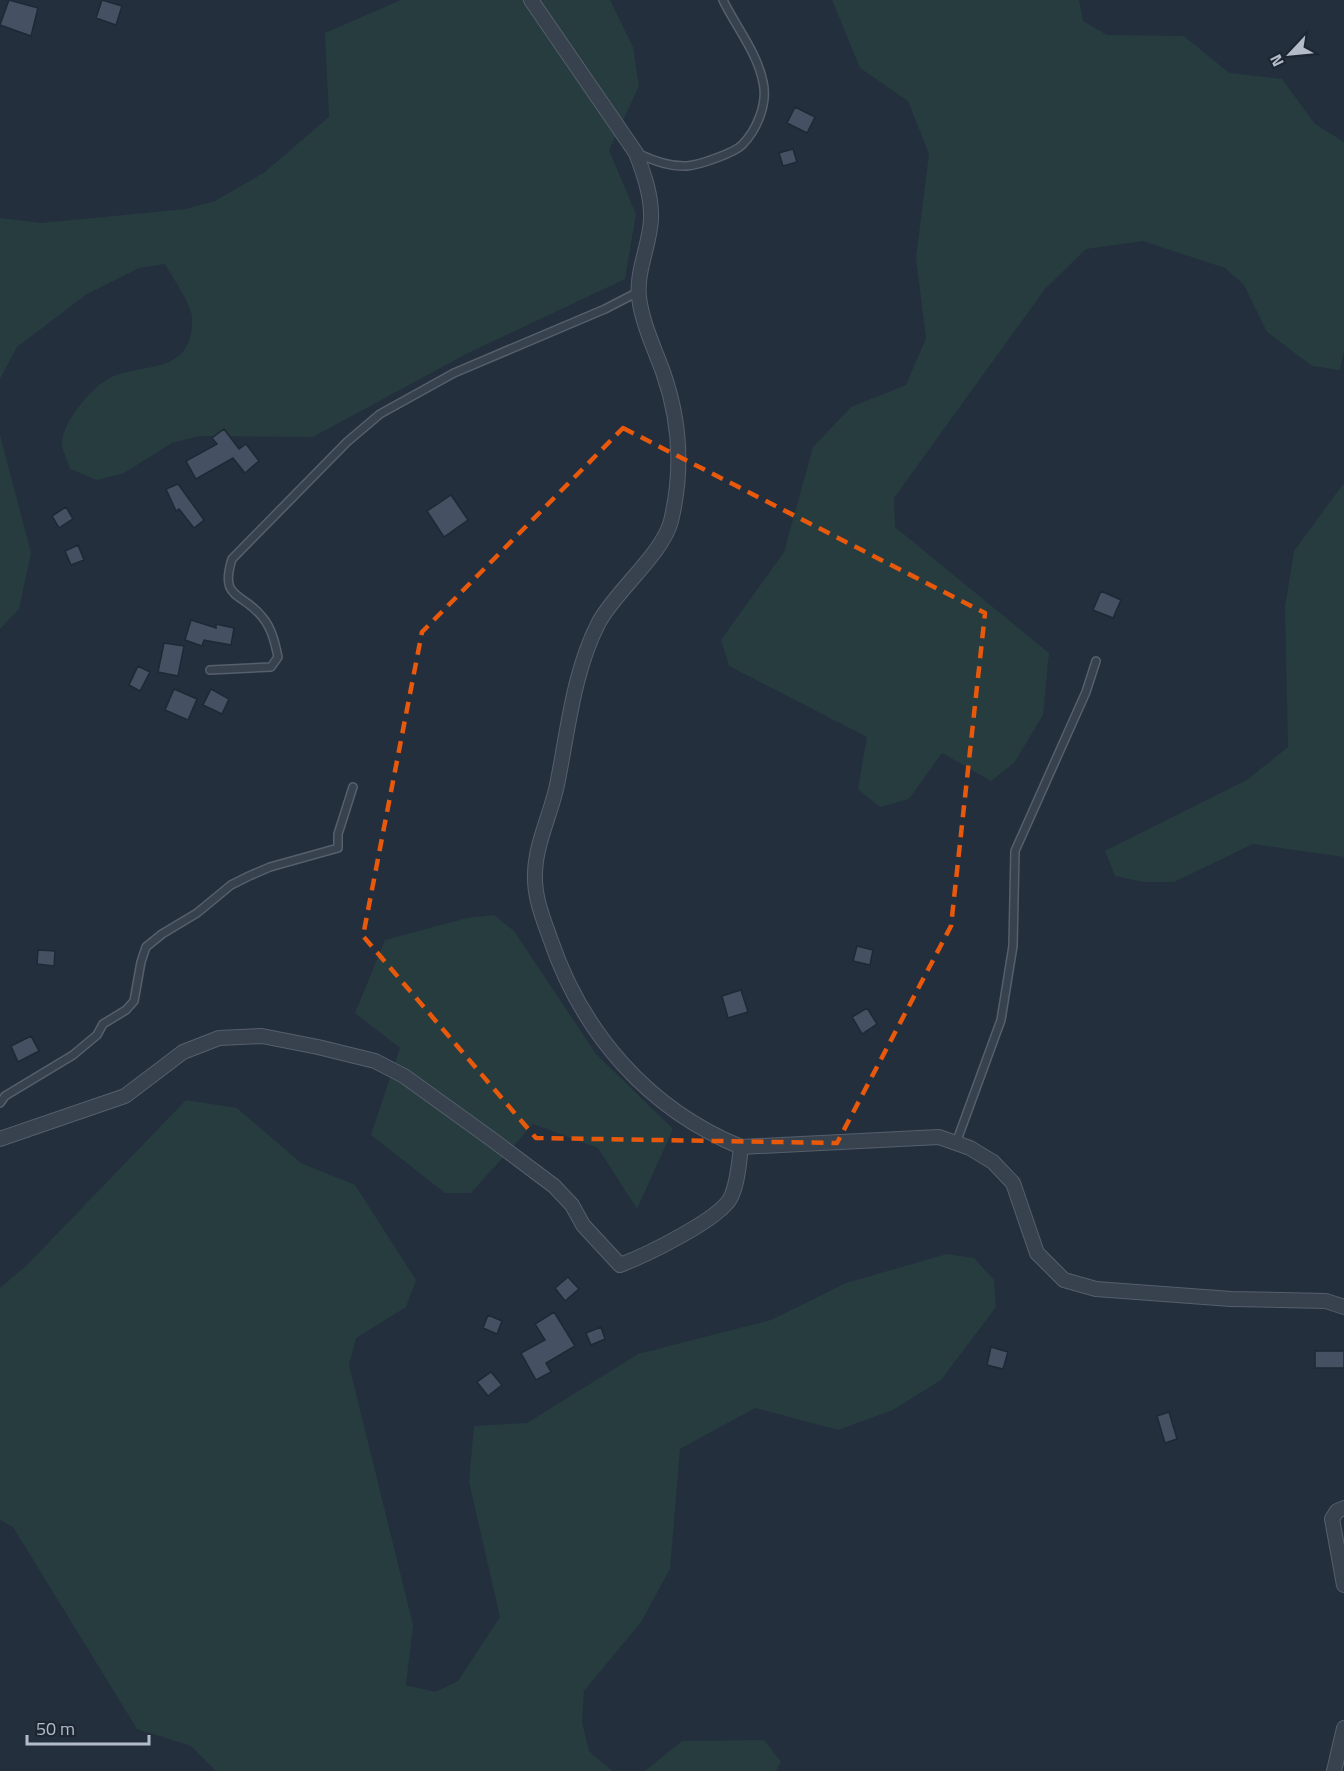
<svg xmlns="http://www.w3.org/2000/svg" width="1344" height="1771" font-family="'Titillium Web',sans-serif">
<rect width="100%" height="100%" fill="#242f3e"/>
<path fill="#263c3f" d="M401,0H610L633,47L639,86L609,150L636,214L625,279L468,353L313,437L199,436L172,443L124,473L97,480L70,469C68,462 62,450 62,443C63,420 94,384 114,376C147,363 194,374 192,317C192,306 172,276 165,264L139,268L87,294L17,347L0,379V218L41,223L186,209L215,201L265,172L329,117L325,33Z
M832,0H1079L1083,21L1107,35L1184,36L1229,73L1282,79L1315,124L1344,142V350L1340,370L1312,366L1267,332L1244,285L1225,268L1143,241L1086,249L1045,289L894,498L895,527L1049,653L1043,715L1014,763L991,781L942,753L909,799L880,807L858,789L867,737L729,666L721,640L784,552L813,447L851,407L906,385L926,338L916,258L929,154L908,101L860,68Z
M0,435L31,553L19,609L0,629Z
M1344,483V857L1253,844L1174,882H1144L1115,876L1105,851L1247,780L1288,747L1285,607L1294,551Z
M494,915L514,931L596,1054L673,1129L637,1209L598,1148L533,1124L471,1193H445L371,1135L400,1048L355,1013L385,940L467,918Z
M186,1100L237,1108L301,1163L355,1185L416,1280L406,1307L356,1338L349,1365L413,1625L406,1685L435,1692L458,1681L500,1617L469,1482L474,1426L527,1423L638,1354L771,1320L846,1283L947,1254L974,1258L994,1280L996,1307L941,1380L893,1410L838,1430L755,1408L680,1449L670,1569L641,1622L584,1691L582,1722L589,1751L612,1771H216L191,1746L137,1729L13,1527L0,1520V1288L26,1266Z
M764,1740L781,1762L776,1771H645L682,1741Z"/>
<path fill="#455162" stroke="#1f2835" stroke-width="1.5" d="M9,0L38,8L31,36L0,25Z
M102,0L122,6L116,25L96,18Z
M795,107L815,117L807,133L787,123Z
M793,149L797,162L783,166L779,153Z
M224,429L239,449L246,444L259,461L245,473L233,458L196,479L186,461L217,444L212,438Z
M178,484L204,520L194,528L179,509L176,511L166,489Z
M451,495L468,520L444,537L427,511Z
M66,507L73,519L59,528L52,516Z
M78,545L84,560L71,565L65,551Z
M1101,591L1121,600L1113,618L1093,610Z
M191,620L216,628V624L234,628L231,645L204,640L202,646L185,640Z
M164,643L184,646L178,676L158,672Z
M138,666L150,672L140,691L129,685Z
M174,689L197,699L188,720L165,710Z
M211,689L229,699L222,714L203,705Z
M857,946L873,950L870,965L853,961Z
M38,950L55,951L54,966L37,964Z
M741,990L748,1012L728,1018L722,996Z
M867,1008L877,1024L862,1034L852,1017Z
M31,1036L39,1051L18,1062L11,1046Z
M568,1277L579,1289L565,1301L555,1288Z
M554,1312L575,1346L546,1363L551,1372L536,1380L521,1353L545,1340L535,1324Z
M488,1315L502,1321L497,1334L483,1328Z
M601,1327L605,1339L591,1345L586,1333Z
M991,1347L1008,1352L1003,1369L987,1365Z
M1315,1351H1344V1368H1315Z
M491,1372L502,1385L488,1396L477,1382Z
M1169,1412L1177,1439L1165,1443L1157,1416Z"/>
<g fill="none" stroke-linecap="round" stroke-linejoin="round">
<g stroke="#565f6c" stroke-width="10">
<path id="service" d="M639,154C654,161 670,167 687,166C699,165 734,153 742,145C757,130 768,103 763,82C757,52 736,27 723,0
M210,670L271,667L278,657C275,643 272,629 263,618C243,591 219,601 232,559L347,442L380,414L454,373L605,309L638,292
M0,1103L5,1096L73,1055L97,1035L103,1024L126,1010L134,1001L141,962L146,947L162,934L197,913L231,885L249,876L270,867L338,848V834L353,787
M956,1143L1001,1020L1013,946L1015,851L1086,692L1096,661"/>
</g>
<g stroke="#565f6c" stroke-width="16">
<path id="minor" d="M531,0L636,153C644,174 652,197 651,219C650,245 636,271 639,297C642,323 654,347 663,372C680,420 683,471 671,521C663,553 616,591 599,622C573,672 568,731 557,785C551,814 536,842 535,873C534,896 542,916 550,938C582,1033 648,1109 741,1147L939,1137L970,1148L993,1162L1013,1183L1037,1253L1064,1280L1096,1289L1231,1299L1326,1301L1344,1307
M0,1139L125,1096L183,1052L219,1038L262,1036L318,1047L375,1061L404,1076L490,1138L554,1186L572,1205L583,1225L620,1265C644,1256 721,1219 731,1197C738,1182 739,1163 741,1147
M1344,1508L1337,1511L1332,1519L1344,1585
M1334,1771L1344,1728"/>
</g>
<use href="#service" stroke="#38414e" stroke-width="7"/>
<use href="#minor" stroke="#38414e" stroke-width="14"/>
</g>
<path fill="none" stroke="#e8590c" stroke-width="4.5" stroke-dasharray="12 8" stroke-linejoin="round" d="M623,428L985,613L951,926L837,1143L536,1138L363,936L422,632Z"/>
<g transform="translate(1290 54) rotate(244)" stroke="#1d2633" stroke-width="4.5" paint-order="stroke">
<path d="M0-4.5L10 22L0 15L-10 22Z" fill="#b4bcc9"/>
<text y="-9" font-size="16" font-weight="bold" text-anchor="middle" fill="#b4bcc9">N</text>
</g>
<path d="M27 1735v9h122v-9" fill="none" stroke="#b4bcc9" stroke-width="3"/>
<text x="36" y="1735" font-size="18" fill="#b4bcc9" stroke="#1d2633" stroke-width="4.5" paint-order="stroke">50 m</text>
</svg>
